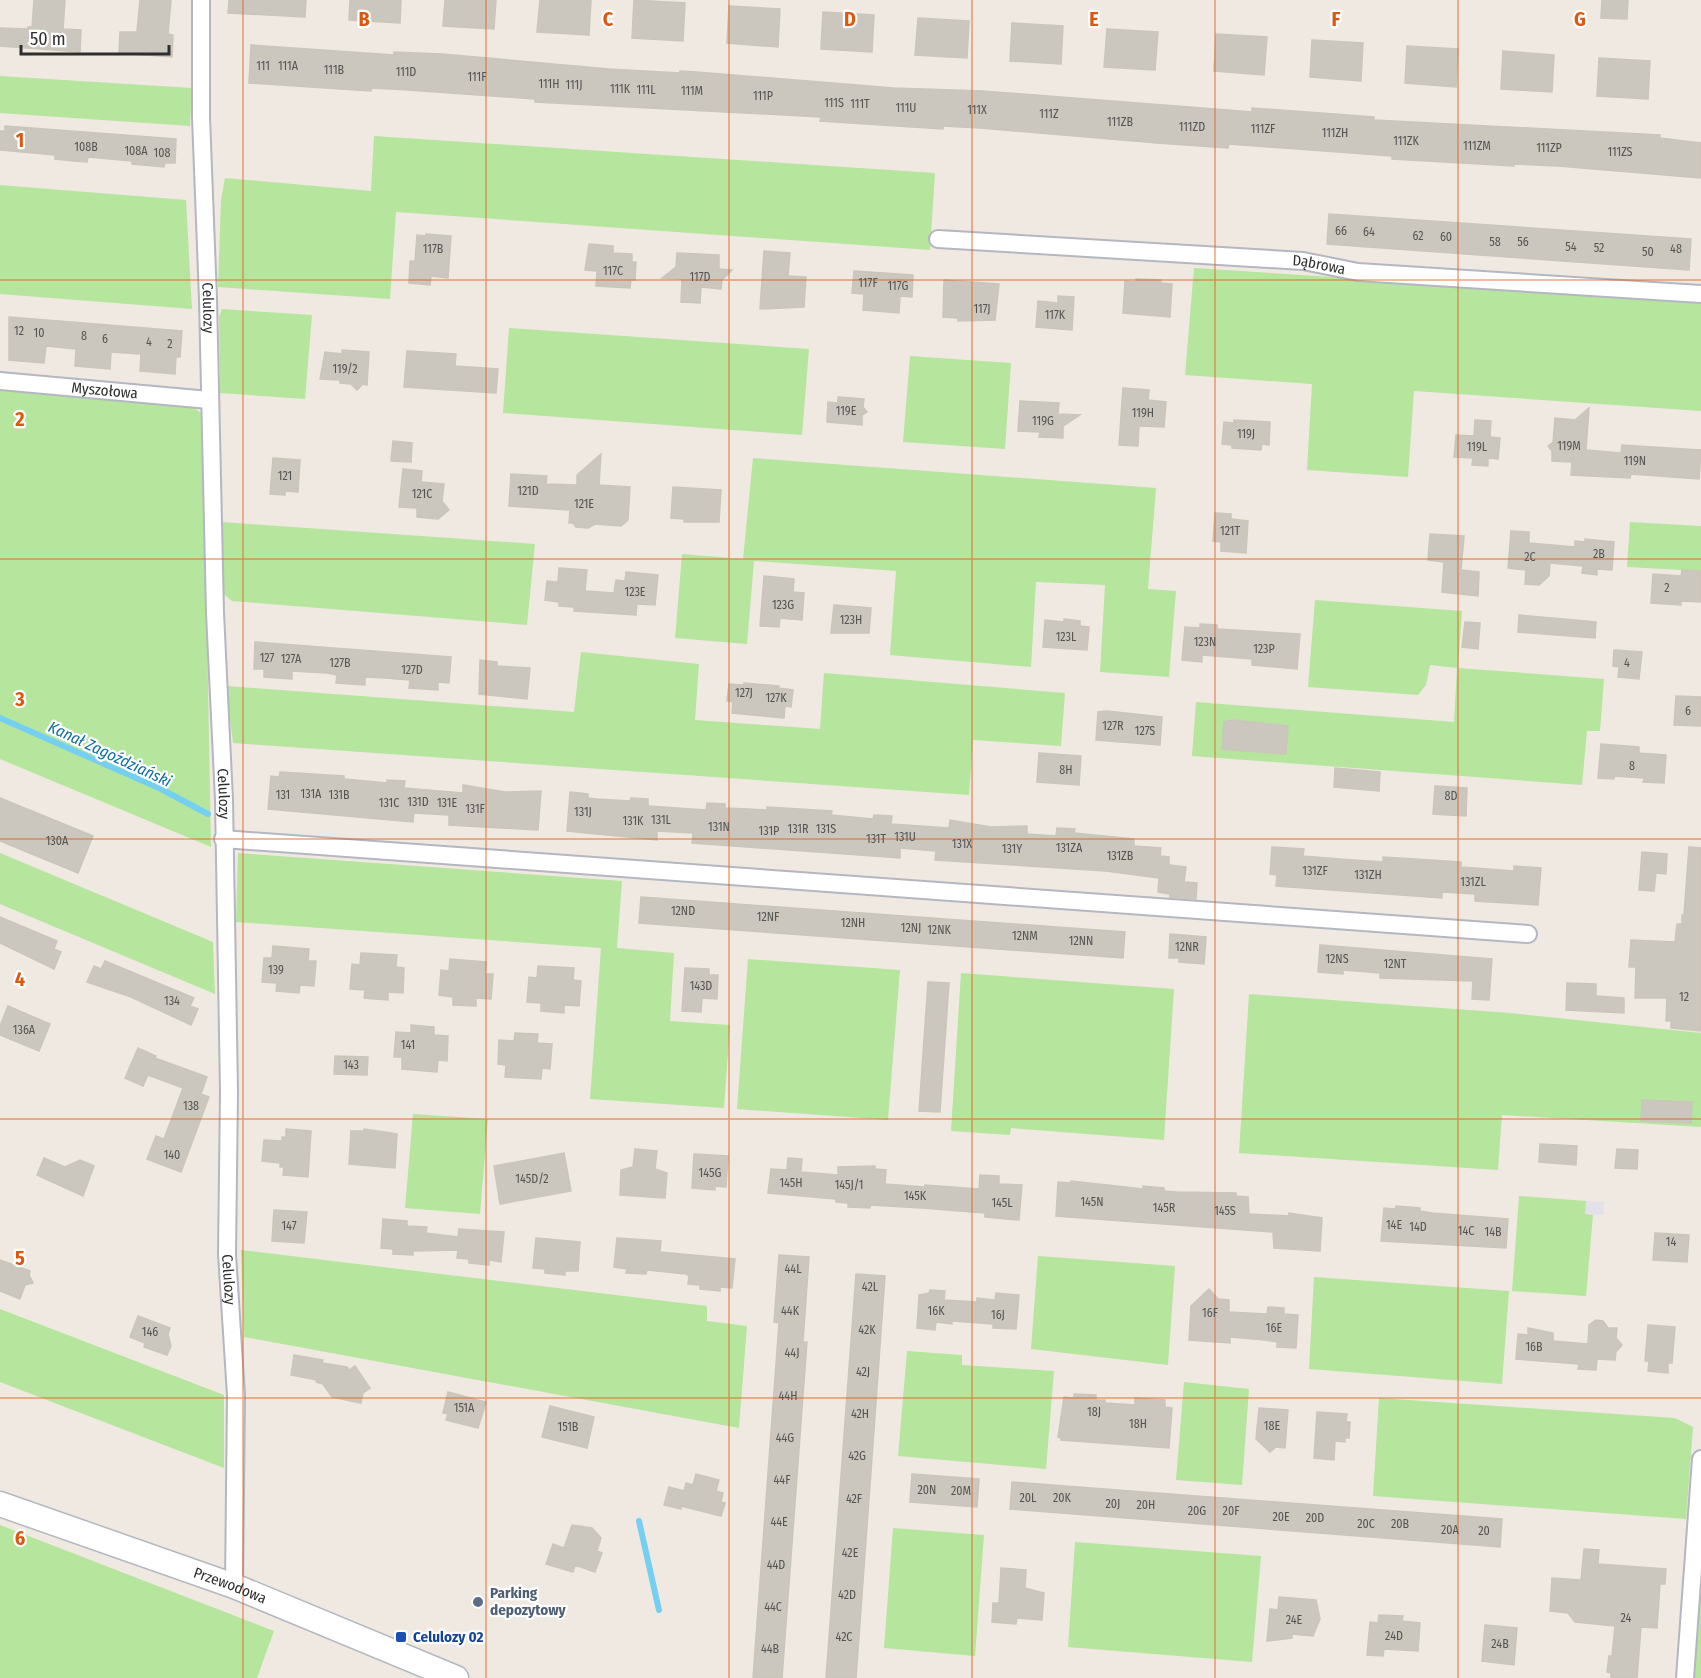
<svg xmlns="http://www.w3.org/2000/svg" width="1701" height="1678" font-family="'Fira Sans Condensed',sans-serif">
<rect width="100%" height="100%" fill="#efe9e1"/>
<path fill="#e3e1e8" d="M1586,1201L1604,1202L1603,1215L1585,1214Z"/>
<path fill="#b6e59e" d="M0,76L192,88L190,126L0,113Z
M374,136L935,173L930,250L396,212L390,299L218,287L221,200L225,178L371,191Z
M0,185L186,200L192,309L0,294Z
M1194,268L1701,301V411L1414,391L1408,477L1307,470L1312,384L1185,375Z
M222,309L312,315L305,399L220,393L219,317Z
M509,328L809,349L802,435L503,413Z
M910,356L1011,363L1005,449L903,442Z
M0,390L192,406L203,415L211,847L0,759Z
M753,458L1156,488L1148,589L1176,591L1169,677L1100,672L1105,585L1036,582L1031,667L890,655L896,571L754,561L747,644L675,638L682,554L743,559Z
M222,522L535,544L527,625L232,601L220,591Z
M1630,522L1701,526V571L1627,567Z
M1315,600L1462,611L1458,668L1604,679L1600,731H1587L1582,785L1192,756L1196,702L1454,722L1457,668L1430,665L1426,685L1418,695L1308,687Z
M581,652L699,664L695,720L820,729L824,673L1065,693L1061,746L973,740L969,795L233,743L226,686L574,712Z
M0,853L213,942L215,994L0,904Z
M238,853L622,881L617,948L674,953L670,1021L730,1025L724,1108L590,1099L601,948L236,922Z
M748,959L900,970L888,1120L737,1109Z
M961,973L1174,989L1164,1140L1011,1128L1010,1135L951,1131Z
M1249,994L1510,1013L1701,1033V1127L1502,1115L1498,1170L1239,1153Z
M413,1114L488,1119L480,1214L405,1208Z
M1519,1196L1586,1201L1585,1214L1593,1215L1586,1296L1512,1291Z
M241,1250L707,1306V1321L747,1326L739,1428L244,1337Z
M1038,1256L1175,1266L1168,1365L1031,1349Z
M1314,1277L1509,1291L1502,1384L1309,1369Z
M0,1309L224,1395V1468L0,1382Z
M907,1351L962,1355V1365L1054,1371L1046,1469L898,1456Z
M1184,1382L1249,1389L1242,1485L1176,1480Z
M1379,1398L1675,1418L1693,1427L1686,1519L1373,1496Z
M0,1525L274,1631L257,1678H0Z
M893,1528L984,1535L975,1656L884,1648Z
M1075,1542L1261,1556L1252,1662L1068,1647Z
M1701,1580V1678H1694Z"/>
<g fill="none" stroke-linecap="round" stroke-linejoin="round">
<path stroke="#75cff0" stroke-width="6" d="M0,718L159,788L208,814
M639,1521L659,1610"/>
</g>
<path fill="#cbc7bf" stroke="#cbc5ba" stroke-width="1.5" d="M34,0H65L63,29L81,30L80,52L0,46V28L28,29V27H32Z
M140,0H171L168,34L173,35L172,57L119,53L120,32H137Z
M229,0H306L305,17L228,13Z
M350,0H401L400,23L349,20Z
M445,0H496L494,29L443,26Z
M540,0H591L589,35L537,32Z
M634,0L685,3L683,41L632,38Z
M1602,0H1628L1627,19L1601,18Z
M729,6L780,9L778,47L727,43Z
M823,12L874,15L872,52L821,49Z
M918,18L969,21L967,58L915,55Z
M1012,23L1063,26L1061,64L1010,61Z
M1107,29L1158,32L1155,70L1104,67Z
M1216,34L1267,37L1264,75L1214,71Z
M1312,40L1363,43L1361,81L1310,77Z
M251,45L394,55V52L442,54L609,69L680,73V71L696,72L894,88L982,91L1215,109L1252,112V108L1374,117V120L1660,135V138L1701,143V178L1558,166L1514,164V166L1392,159V156L1229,144L1228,148L1157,143L980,128L943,126V129L820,121L821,117L784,115L535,102V99L408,90L372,88L371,91L249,83Z
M1407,46L1458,49L1456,87L1405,83Z
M1503,51L1554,55L1552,92L1501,89Z
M1599,58L1650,61L1648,99L1597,96Z
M5,126L176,139L175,163H165L164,167L132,164V161L88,157L87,162L74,161L55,159V155L0,150V131H5Z
M1329,214L1691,239L1689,270L1327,244Z
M426,234L451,236L448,278L431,276L430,285L409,283L410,261H415L417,235L426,236Z
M589,244L613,246V253L632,254V262H636L635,280H631L630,288L596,286L597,271L585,270Z
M764,251L790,253L788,276L806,277L804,307L760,309Z
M677,253L719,255V269L732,270L722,280L721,289L701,287L700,303L681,302L682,279L662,278L676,267Z
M854,271L913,275L912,297L900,296L899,313L863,310L864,294L852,293Z
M1136,279L1161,280V283L1172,284L1170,317L1123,313L1125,281L1136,282Z
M944,280L999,284L995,320L958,321V318L943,317Z
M1058,296L1074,297L1072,330L1036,327L1038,301L1058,303Z
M9,317L182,331L180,357H176L175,374L140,371L141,354L111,352L110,369L75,366L76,349L46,346L44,363L9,360Z
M342,350L369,352L367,385L363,384L357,390L351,384L340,383V380L320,379L325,352L342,354Z
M407,351L456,354L455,366L498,369L496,393L404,387Z
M1123,388L1149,390L1148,400L1166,402L1164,427L1139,426L1138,446L1119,445Z
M838,397L864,399L863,407L867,412L862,415V425L827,422L828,402L838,403Z
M1020,401L1059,403L1058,414L1080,415L1063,426V438L1039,437L1040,432L1018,431Z
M1589,408L1586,450L1621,453L1622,445L1701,450L1699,479L1631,474L1630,478L1571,475L1572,462L1552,461V451L1548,446L1553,442L1555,418L1575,420Z
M1234,420L1270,422L1269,445L1262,444L1261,450L1232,448V445L1222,444L1224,422L1234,423Z
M1475,420L1491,421L1490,437L1500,438L1498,459L1488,458V466L1472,465L1473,458L1454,457L1456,435L1474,436Z
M393,441L412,443L411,462L391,461Z
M601,454L599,485L630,487L628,520L621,526L595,524L588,528L576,527L573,523H569L570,510L509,506L511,474L547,476L546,484L577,485V475Z
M273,458L300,460L298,492L285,491V495L270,494Z
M403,469L422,471L421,482L444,484L442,501L449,510L438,519L417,517V508L399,507Z
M673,487L721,490L719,522H684V519L671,518Z
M1215,513L1231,514V519L1248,521L1246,553L1221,551V542L1213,541Z
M1511,531L1529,532V543L1575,547V541L1585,542V539L1614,542L1612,570L1597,569V575L1582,573L1583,566L1550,563L1549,576L1539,585L1525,584L1526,570L1508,568Z
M1430,534L1464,536L1461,570L1479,572L1478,596L1442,592L1444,562L1428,560Z
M559,568L587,570L585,591L614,593L616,580L625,581L626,572L658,575L655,605L637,604L636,615L574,611V607L559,606V602L545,600L547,581L558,582Z
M1682,570L1701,571V602L1681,601V605L1651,603L1653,574L1681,576Z
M764,576L794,579L793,592L804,593L802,620L780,618L779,627L760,626Z
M834,605L871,608L869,633H831Z
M1519,615L1596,622L1595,638L1518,632Z
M1064,619L1080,621V626L1089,627L1087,650L1043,647L1045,620L1064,622Z
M1465,622L1480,623L1478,649L1462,647Z
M1200,624L1217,625V629L1300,634L1297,669L1252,665V659L1202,655V662L1182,660L1185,627L1200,628Z
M255,642L451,657L449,683L438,682V690L409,688L410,680L385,678L365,677V685L336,683L337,675L327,673L292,671V679L264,677V669H254Z
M1614,650L1642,652L1639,679L1618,677L1619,667L1613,666Z
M480,660L497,662V666L530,668L527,699L479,694Z
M744,683L779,686L778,688L793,690L791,707L785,706L784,718L732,713L733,702L727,701L729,684L743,685Z
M1676,696L1701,697V726L1674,725Z
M1107,711L1162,717L1160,745L1096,740L1098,712Z
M1232,720L1288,726L1286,754L1222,749L1224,722Z
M1601,744L1639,747V753L1666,755L1664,783L1643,782L1644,778L1614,776V779L1598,778Z
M1039,753L1081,756L1079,785L1037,782Z
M1335,768L1380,772L1379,791L1334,787Z
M280,772L344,776V779L387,783V780L405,781L404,788L463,793V785L505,792L541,791L538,830L449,825V815L414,813L413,822L268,809L271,776L279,777Z
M1435,786L1467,788L1466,816L1433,814Z
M570,792L588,794V798L597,799L630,801L631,798L648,799V806L706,810L707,803L725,804V808L767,810V807L832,811L831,815L873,819L874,815L892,816L891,824L949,828L950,820L991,827L1027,826V834L1056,836L1057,828L1075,829L1074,833L1134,839V846L1161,848L1160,856L1169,857V865L1186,867L1184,882L1197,883L1196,899L1170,897V894L1158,892L1159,878L1106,871L935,860L936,851L900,848V858L692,843L693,833L657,831V840L567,831Z
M0,798L93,836L78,873L0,841Z
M1272,847L1304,849L1303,856L1339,859L1383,862V857L1461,862V867L1514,871V866L1541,868L1538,905L1475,901V894L1459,893L1442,892V898L1276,886L1277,875L1270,874Z
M1689,847L1701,848V1031L1671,1028V1021H1666L1667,998H1635L1636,967H1629L1631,940L1675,942L1677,924H1682V915H1684Z
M1642,852L1667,854L1666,874L1656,873L1654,891L1639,890Z
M641,897L1125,932L1123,958L639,923Z
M0,917L57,941L54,949L61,952L54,969L0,943Z
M1170,934L1206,937L1204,964L1179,962V958H1169Z
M1320,945L1492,959L1489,1000L1472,999L1473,981L1380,978V973L1343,970V974L1318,972Z
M273,946L309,949L308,961H316L314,986L300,985L299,993L287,992L276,991L277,983L262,982L264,958H272Z
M361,953L397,955L396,967L404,968L403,993L388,992V1000L364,998L365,990L350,989L352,964L360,965Z
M450,959L486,962L485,974H493L491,999L476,998V1006L453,1005V997L439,995L441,970L449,971Z
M105,961L194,998L190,1006L198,1009L191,1025L131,997L87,982L94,966L101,969Z
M538,966L574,968L573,980L581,981L579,1006L564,1005V1013L541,1011V1003L527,1002L529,977L537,978Z
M685,968L709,969V975H718L717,999L702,998L701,1012L682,1011Z
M928,982L949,983L940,1112L919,1111Z
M1567,983L1596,984V996L1624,998V1013L1566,1010Z
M8,1006L50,1024L39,1051L0,1035V1026Z
M411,1025L434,1027V1035L448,1036L447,1061L438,1060L437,1072L402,1069V1057H394L396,1032L411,1033Z
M515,1033L538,1034L537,1043L552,1044L550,1069L542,1068L541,1079L505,1077L506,1065L498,1064L499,1040L514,1041Z
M138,1048L156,1056L155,1058L207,1077L201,1094L209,1097L181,1172L147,1159L156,1136L164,1139L183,1088L148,1075L143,1086L125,1078Z
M335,1056L368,1057L367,1075L334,1074Z
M1642,1100L1692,1102L1691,1123L1641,1121Z
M286,1129L311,1131L308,1177L283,1175L284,1167H280V1163L262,1161L264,1140L282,1141V1137H286Z
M364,1129L397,1134L395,1168L349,1164L351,1131H364Z
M1540,1144L1577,1146L1576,1165L1539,1162Z
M635,1149L657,1151L655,1169L667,1173L665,1198L620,1195L621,1170L633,1167Z
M1617,1149L1638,1150L1637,1169L1615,1168Z
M564,1153L571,1191L500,1204L494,1166Z
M694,1154L728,1156L726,1187L715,1186V1190L692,1188Z
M44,1158L65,1167L80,1160L94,1166L83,1196L37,1175Z
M788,1158L802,1159L801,1172L838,1175V1167L875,1166V1169L886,1170L885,1184L925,1187V1185L979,1189L980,1175L999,1176V1184L1022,1185L1019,1220L985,1217V1213L922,1208L870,1205V1208L848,1207V1203L836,1202V1199L768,1193L771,1169L787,1170Z
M1071,1181L1143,1189V1186L1164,1188V1191L1177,1192L1236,1193V1196L1248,1197L1249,1214L1289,1216V1213L1322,1218L1320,1251L1274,1248L1273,1232L1056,1216L1058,1182L1070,1183Z
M1396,1206L1420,1208V1211L1432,1213L1508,1219L1506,1248L1381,1241L1384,1208L1395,1209Z
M274,1210L307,1212L304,1243L272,1241Z
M383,1219L407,1221V1226L427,1227L426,1233L458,1237L459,1229L504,1232L501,1262L489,1260V1265L469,1263V1259L457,1258L458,1250L413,1251V1255L393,1254V1249L381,1248Z
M1655,1233L1689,1235L1687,1262L1653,1260Z
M536,1238L580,1242L578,1271H565V1275L545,1273V1269L533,1268Z
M617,1238L661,1241L660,1252L735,1259L732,1288L720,1287V1291L700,1289V1285L688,1284L689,1276L686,1274L647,1270L646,1274L626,1273L627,1269L614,1267Z
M779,1255L809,1257L803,1342H807L782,1678H753L779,1323L774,1322Z
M0,1260L30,1271L29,1275L33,1283L25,1285L20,1299L0,1291Z
M856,1274L885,1276L874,1430L856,1678H826Z
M1209,1289L1218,1299L1229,1300V1312L1267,1314L1268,1307L1284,1308V1314L1298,1315L1296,1348L1277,1347V1342L1265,1340L1230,1337V1343L1189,1340L1191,1306Z
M930,1290L945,1291L944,1300L977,1302V1298L995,1300L996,1293L1019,1295L1016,1329L993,1328V1324L952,1321V1324L936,1322L935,1330L917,1328L919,1295L929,1293Z
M138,1316L170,1328L168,1334L171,1346L167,1355L144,1347L145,1343L130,1337Z
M1596,1320L1603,1321L1608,1328H1617L1616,1338L1622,1345L1616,1352L1615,1360L1597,1359L1596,1370L1578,1369L1579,1364L1516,1359L1518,1334L1528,1335V1328L1553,1333V1341L1588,1344L1589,1325Z
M1648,1325L1675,1327L1672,1363H1668V1373L1648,1371L1649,1361H1645Z
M294,1355L323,1360L322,1363L347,1367L349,1370L355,1366L370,1388L363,1393L361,1403L332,1397L323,1384L316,1382L317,1380L291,1375Z
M448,1392L486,1402L478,1428L446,1420L448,1414L443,1413Z
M1074,1394L1096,1395V1400H1105V1403L1135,1405V1398L1165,1400V1407L1172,1408L1169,1448L1061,1440V1438L1058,1437L1064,1397L1074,1398Z
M550,1406L594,1417L587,1448L542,1437Z
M1259,1408L1288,1410L1285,1448L1276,1447L1270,1452L1256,1439Z
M1317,1412L1347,1414L1346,1422H1350L1349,1438H1345V1442L1335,1441L1334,1460L1314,1458Z
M696,1474L719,1480L716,1491L723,1493L721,1502L725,1503L721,1516L681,1506V1509L664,1505L669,1487L684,1491L686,1483L693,1485Z
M912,1474L979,1479L977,1507L910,1502Z
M1012,1482L1502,1519L1500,1547L1010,1509Z
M572,1525L592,1528L601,1538L597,1551L602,1553L595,1572L575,1565L573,1572L546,1564L553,1544L564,1548Z
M1584,1549L1599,1550L1598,1564L1666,1569L1665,1584H1660L1657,1628L1641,1627L1637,1678H1611V1673L1607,1672L1609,1656H1612L1615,1626L1575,1622L1568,1613L1550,1611L1552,1578L1581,1580Z
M1001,1568L1026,1570L1025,1588L1044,1593L1042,1620L1017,1618L1016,1624L992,1622L993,1603H999Z
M1279,1597L1316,1600L1320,1619L1313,1636L1292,1634V1638L1267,1641L1270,1609L1278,1610Z
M1379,1615L1403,1616L1402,1621L1420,1623L1418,1651L1384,1649L1383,1656L1367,1655L1370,1622L1378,1623Z
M1485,1625L1517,1628L1514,1665L1482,1661Z"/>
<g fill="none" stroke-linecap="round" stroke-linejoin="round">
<g stroke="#b4b7c1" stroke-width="20">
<g id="street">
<path id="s1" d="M201,0V117L208,299L215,613L224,800L229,1092L227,1254L236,1395L234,1586"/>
<path id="s2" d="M938,239L1303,261L1358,272L1701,294"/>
<path id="s3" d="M0,381L209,400"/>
<path d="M223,839L1528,934"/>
<path d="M1685,1678L1701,1459"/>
</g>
</g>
<g stroke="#b4b7c1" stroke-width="27">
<g id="secondary">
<path id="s4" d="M0,1504L234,1586L456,1678"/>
</g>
</g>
<use href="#street" stroke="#fff" stroke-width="16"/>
<use href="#secondary" stroke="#fff" stroke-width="24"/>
</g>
<path fill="none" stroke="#df570e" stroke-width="1.5" stroke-opacity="0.55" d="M243,0V1678M486,0V1678M729,0V1678M972,0V1678M1215,0V1678M1458,0V1678M0,280H1701M0,559H1701M0,839H1701M0,1119H1701M0,1398H1701"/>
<circle fill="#5c6f8a" stroke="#fff" stroke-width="2" cx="478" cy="1602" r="6"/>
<rect fill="#1a4fb4" stroke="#fff" stroke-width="2" x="395" y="1631" width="12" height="12" rx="3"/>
<g text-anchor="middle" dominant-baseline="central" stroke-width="4.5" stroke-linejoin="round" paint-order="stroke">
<g font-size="12" fill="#555452">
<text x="263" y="66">111</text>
<text x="288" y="66">111A</text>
<text x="334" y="70">111B</text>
<text x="406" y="72">111D</text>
<text x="477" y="77">111F</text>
<text x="549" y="84">111H</text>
<text x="574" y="85">111J</text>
<text x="620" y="89">111K</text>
<text x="646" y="90">111L</text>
<text x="692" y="91">111M</text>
<text x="763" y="96">111P</text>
<text x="834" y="103">111S</text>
<text x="860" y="104">111T</text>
<text x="906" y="108">111U</text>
<text x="977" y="110">111X</text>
<text x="1049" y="114">111Z</text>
<text x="1120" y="122">111ZB</text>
<text x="1192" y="127">111ZD</text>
<text x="1263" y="129">111ZF</text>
<text x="1335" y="133">111ZH</text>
<text x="1406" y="141">111ZK</text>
<text x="1477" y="146">111ZM</text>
<text x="86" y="147">108B</text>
<text x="1549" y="148">111ZP</text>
<text x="136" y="151">108A</text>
<text x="1620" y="152">111ZS</text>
<text x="162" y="153">108</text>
<text x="1341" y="231">66</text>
<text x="1369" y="232">64</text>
<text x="1418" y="236">62</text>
<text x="1446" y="237">60</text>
<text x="1495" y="242">58</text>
<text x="1523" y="242">56</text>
<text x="1571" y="247">54</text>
<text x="1599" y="248">52</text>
<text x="433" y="249">117B</text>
<text x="1676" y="249">48</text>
<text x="1648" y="252">50</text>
<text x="613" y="271">117C</text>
<text x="700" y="277">117D</text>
<text x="868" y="283">117F</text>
<text x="898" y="286">117G</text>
<text x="982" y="309">117J</text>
<text x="1055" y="315">117K</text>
<text x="19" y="331">12</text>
<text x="39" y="333">10</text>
<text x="84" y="336">8</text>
<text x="105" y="339">6</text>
<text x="149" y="342">4</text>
<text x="170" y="344">2</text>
<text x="345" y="369">119/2</text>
<text x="846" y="411">119E</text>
<text x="1143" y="413">119H</text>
<text x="1043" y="421">119G</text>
<text x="1246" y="434">119J</text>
<text x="1569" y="446">119M</text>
<text x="1477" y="447">119L</text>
<text x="1635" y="461">119N</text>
<text x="285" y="476">121</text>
<text x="528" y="491">121D</text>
<text x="422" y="494">121C</text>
<text x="584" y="504">121E</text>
<text x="1230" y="531">121T</text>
<text x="1599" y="554">2B</text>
<text x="1530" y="557">2C</text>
<text x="1667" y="588">2</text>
<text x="635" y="592">123E</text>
<text x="783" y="605">123G</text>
<text x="851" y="620">123H</text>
<text x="1066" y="637">123L</text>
<text x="1205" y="642">123N</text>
<text x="1264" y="649">123P</text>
<text x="267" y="658">127</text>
<text x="291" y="659">127A</text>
<text x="340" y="663">127B</text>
<text x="1627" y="663">4</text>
<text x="412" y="670">127D</text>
<text x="744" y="693">127J</text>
<text x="776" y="698">127K</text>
<text x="1688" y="711">6</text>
<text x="1113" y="726">127R</text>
<text x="1145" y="731">127S</text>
<text x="1632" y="766">8</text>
<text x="1066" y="770">8H</text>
<text x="311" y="794">131A</text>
<text x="283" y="795">131</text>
<text x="339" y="795">131B</text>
<text x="1451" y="796">8D</text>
<text x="418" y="802">131D</text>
<text x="389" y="803">131C</text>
<text x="447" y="803">131E</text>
<text x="475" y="809">131F</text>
<text x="583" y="812">131J</text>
<text x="661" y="820">131L</text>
<text x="633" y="821">131K</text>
<text x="719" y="827">131N</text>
<text x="798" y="829">131R</text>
<text x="826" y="829">131S</text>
<text x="769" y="831">131P</text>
<text x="905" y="837">131U</text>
<text x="876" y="839">131T</text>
<text x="57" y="841">130A</text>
<text x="962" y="844">131X</text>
<text x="1069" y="848">131ZA</text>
<text x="1012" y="849">131Y</text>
<text x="1120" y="856">131ZB</text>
<text x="1315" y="871">131ZF</text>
<text x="1368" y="875">131ZH</text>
<text x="1473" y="882">131ZL</text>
<text x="683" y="911">12ND</text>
<text x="768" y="917">12NF</text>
<text x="853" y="923">12NH</text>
<text x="911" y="928">12NJ</text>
<text x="939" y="930">12NK</text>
<text x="1025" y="936">12NM</text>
<text x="1081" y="941">12NN</text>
<text x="1187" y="947">12NR</text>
<text x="1337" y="959">12NS</text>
<text x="1395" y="964">12NT</text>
<text x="276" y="970">139</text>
<text x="701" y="986">143D</text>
<text x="1684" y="997">12</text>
<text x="172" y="1001">134</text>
<text x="24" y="1030">136A</text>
<text x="408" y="1045">141</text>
<text x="351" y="1065">143</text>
<text x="191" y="1106">138</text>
<text x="172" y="1155">140</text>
<text x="710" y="1173">145G</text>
<text x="532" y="1179">145D/2</text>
<text x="791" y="1183">145H</text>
<text x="849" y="1185">145J/1</text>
<text x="915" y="1196">145K</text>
<text x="1092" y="1202">145N</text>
<text x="1002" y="1203">145L</text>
<text x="1164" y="1208">145R</text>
<text x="1225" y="1211">145S</text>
<text x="1394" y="1225">14E</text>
<text x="289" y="1226">147</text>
<text x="1418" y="1227">14D</text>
<text x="1466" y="1231">14C</text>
<text x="1493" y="1232">14B</text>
<text x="1671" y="1242">14</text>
<text x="793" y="1269">44L</text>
<text x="870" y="1287">42L</text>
<text x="790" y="1311">44K</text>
<text x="936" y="1311">16K</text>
<text x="1210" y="1313">16F</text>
<text x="998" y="1315">16J</text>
<text x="1274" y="1328">16E</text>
<text x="867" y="1330">42K</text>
<text x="150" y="1332">146</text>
<text x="1534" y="1347">16B</text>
<text x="792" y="1353">44J</text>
<text x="863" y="1372">42J</text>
<text x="788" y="1396">44H</text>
<text x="464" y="1408">151A</text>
<text x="1094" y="1412">18J</text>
<text x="860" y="1414">42H</text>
<text x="1138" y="1424">18H</text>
<text x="1272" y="1426">18E</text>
<text x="568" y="1427">151B</text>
<text x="785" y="1438">44G</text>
<text x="857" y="1456">42G</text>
<text x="782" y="1480">44F</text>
<text x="927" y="1490">20N</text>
<text x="961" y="1491">20M</text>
<text x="1028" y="1498">20L</text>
<text x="1062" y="1498">20K</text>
<text x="854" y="1499">42F</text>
<text x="1113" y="1504">20J</text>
<text x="1146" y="1505">20H</text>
<text x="1197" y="1511">20G</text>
<text x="1231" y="1511">20F</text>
<text x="1281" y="1517">20E</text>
<text x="1315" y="1518">20D</text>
<text x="779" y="1522">44E</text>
<text x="1366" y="1524">20C</text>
<text x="1400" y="1524">20B</text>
<text x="1450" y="1530">20A</text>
<text x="1484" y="1531">20</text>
<text x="850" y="1553">42E</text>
<text x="776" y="1565">44D</text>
<text x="847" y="1595">42D</text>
<text x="773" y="1607">44C</text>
<text x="1626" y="1618">24</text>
<text x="1294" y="1620">24E</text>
<text x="1394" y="1636">24D</text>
<text x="844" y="1637">42C</text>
<text x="1500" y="1644">24B</text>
<text x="770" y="1649">44B</text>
</g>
<g font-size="15" fill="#2e2e2e" stroke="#fff">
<text stroke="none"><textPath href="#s2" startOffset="382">Dąbrowa</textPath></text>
<text stroke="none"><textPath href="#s1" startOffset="308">Celulozy</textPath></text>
<text stroke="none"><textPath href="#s3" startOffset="105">Myszołowa</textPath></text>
<text stroke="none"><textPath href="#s1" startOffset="794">Celulozy</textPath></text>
<text stroke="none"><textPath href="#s1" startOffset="1280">Celulozy</textPath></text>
<text stroke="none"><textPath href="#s4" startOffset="244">Przewodowa</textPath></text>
</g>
<g font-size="15" font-weight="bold" fill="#4e5e75" stroke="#fff" text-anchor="start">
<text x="490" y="1593">Parking<tspan x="490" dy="17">depozytowy</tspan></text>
</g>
<g font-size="15" font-weight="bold" fill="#164399" stroke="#fff" text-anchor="start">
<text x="413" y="1637">Celulozy 02</text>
</g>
<g font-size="16" font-style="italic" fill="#0d6fa3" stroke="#fff">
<text transform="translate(110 754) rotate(25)">Kanał Zagoździański</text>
</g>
</g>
<g font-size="20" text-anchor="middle" font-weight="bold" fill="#df570e" stroke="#fff" stroke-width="4.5" stroke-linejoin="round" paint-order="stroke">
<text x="364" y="26">B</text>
<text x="608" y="26">C</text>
<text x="850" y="26">D</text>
<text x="1094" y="26">E</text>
<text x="1336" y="26">F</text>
<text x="1580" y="26">G</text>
<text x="20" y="147">1</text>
<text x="20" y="426">2</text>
<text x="20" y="706">3</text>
<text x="20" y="986">4</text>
<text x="20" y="1265">5</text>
<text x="20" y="1545">6</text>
</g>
<path d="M21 45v9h148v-9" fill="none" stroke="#2e2e2e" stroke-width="3"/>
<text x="30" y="45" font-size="18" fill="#2e2e2e" stroke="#ffffff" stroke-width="4.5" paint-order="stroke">50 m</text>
</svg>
